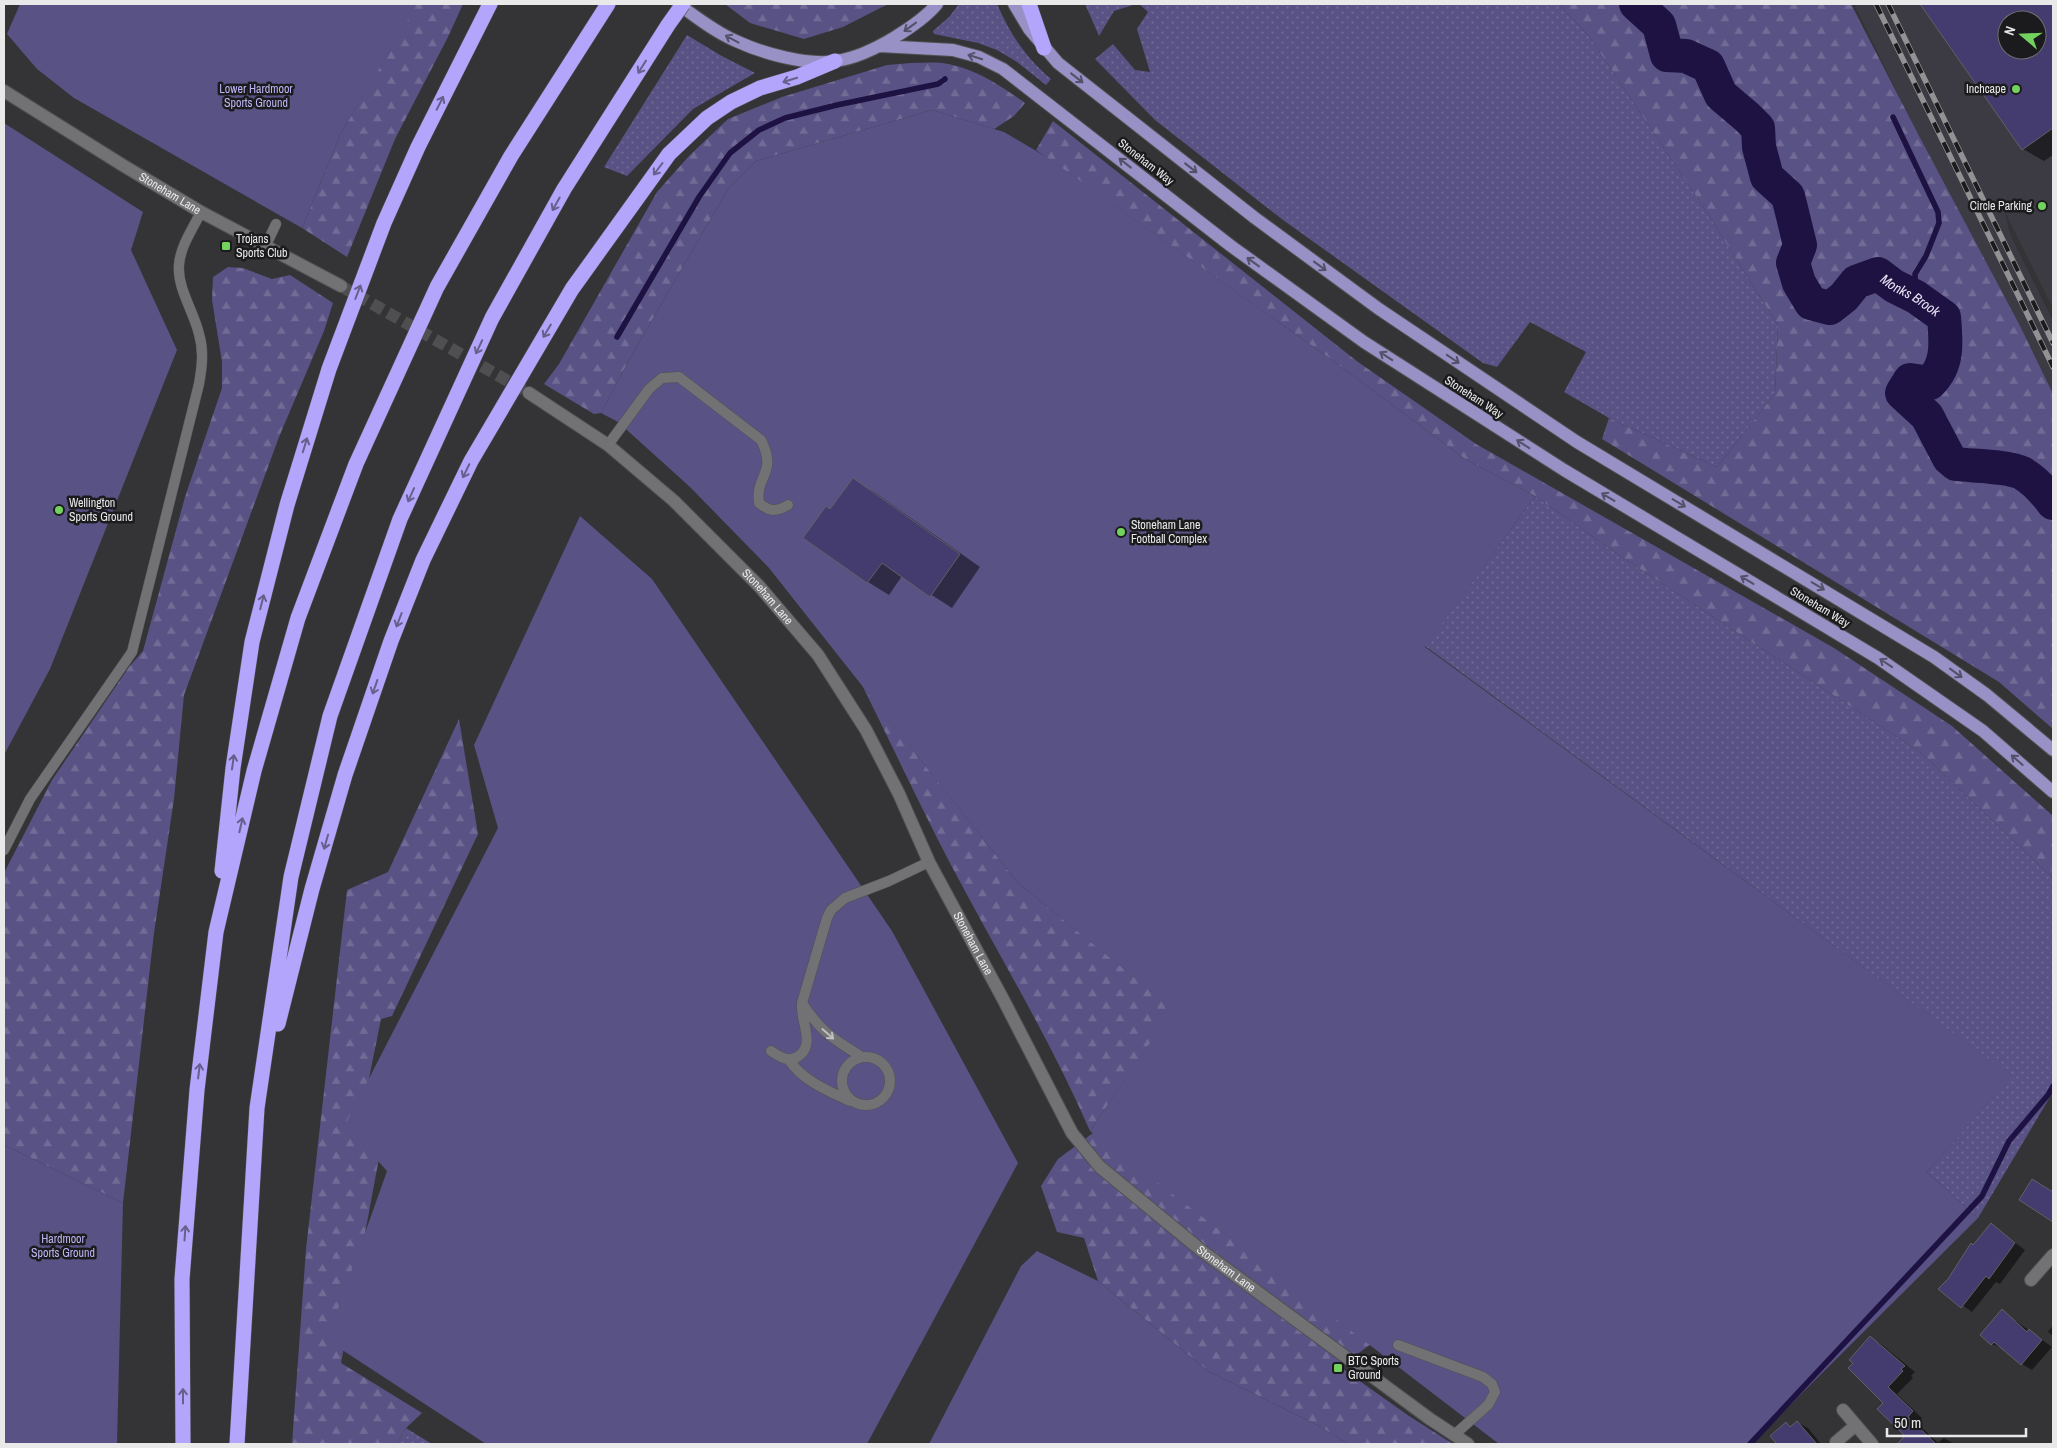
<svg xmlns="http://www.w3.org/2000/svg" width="2057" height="1448" font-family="'Archivo Narrow',sans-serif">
<defs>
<pattern id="grass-dots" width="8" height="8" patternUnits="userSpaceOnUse" patternTransform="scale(1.25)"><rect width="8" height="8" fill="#595284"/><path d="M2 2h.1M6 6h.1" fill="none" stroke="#716b96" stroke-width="1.8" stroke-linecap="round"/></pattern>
<pattern id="forest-firs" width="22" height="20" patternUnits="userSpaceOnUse" patternTransform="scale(1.25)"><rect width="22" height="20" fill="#595284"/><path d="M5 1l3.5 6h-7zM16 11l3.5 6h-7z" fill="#716b96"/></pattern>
</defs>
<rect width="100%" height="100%" fill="#343336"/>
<path fill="#3c3b44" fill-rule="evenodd" d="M1854,4H2053V308L2004,210L2010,234L2053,321V412ZM2007,20H2037V50H2007Z"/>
<path fill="url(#grass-dots)" d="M959,4H997C1010,34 1026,58 1051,79L1046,85L1017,62L997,50L978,43L934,34L933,31L949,17Z
M1085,4H1136L1114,11L1099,36Z
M1139,4H1559L1589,36L1702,205L1778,325L1775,394L1717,467L1609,418L1564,392L1586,352L1530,322L1497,367L1483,363L1283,220L1155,120L1095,59L1113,44L1135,70L1150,72L1137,29L1148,12Z
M687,35L720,55L755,73L693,109L627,176L604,167Z
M1535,496L1625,559L1920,752L2053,878V1092L1978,1218L1927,1172L2011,1076L1425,646Z
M406,1428L432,1444H396Z"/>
<path fill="url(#forest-firs)" d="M409,4H463L448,37L395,139L347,257L302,228L341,133L408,18Z
M725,4H888L843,27L804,39L750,23Z
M1559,4H1851L1918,134L2020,326L2053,394V729L1999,682L1602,439L1609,418L1717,467L1775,394L1778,325L1702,205L1589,36Z
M911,63C921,63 932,62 942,63C973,67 1000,85 1025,103L1014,116L994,129L932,110L756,161L728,189L629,360L601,413L594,414L544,384L559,364L657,192L689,156L728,119L782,97L887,65Z
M1053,121L1358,362L1476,444L1834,648L1952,726L2053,816V878L1920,752L1625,559L1535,496L1465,459L1332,360L1036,150Z
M228,267L243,268L272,279L290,275L333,303L324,331L279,437L184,695L174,799L154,933L123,1203L4,1145V873L52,780L129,667L143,651L185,497L222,388V362L212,300L213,277Z
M862,685L1018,883L1174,1009L1090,1131C1050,1039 998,954 951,865C920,806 892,745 862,685Z
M459,719L478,834L392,1016L381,1019L362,1113L384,1131L341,1363L422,1413L406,1428L396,1444H292L306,1249L347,890L388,872Z
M1097,1130L1375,1341L1340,1367L1409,1416L1453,1444H1348L1319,1426L1208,1371L1098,1281L1084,1238L1057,1232L1041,1186L1058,1159Z"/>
<path fill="#595284" d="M20,4H409V18L341,133L302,228L74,98L37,69L7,34Z
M932,110L1004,132L1048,158L1332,360L1465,459L1535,496L1425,647L2012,1076L1927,1172L1978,1218L1751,1444H1499L1090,1131L1173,1009L1018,883L769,568L690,487L618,422L601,413L629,360L728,189L756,161Z
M4,123L143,212L131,250L177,350L50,669L4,755Z
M580,516L652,579L892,931L1018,1163L867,1444H486L327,1340L387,1171L345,1125L498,828L474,745Z
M4,1145L123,1203L117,1444H4Z
M1037,1251L1098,1281L1208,1371L1319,1426L1348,1444H929L1021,1266Z"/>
<path fill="#0007" fill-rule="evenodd" d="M1922,4H2053V155L2044,161L2023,149ZM2007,20H2037V50H2007Z
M853,480L874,492L980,567L952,608L902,576L889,595L868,582L805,538L831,511Z
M1991,1225L2025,1250L2000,1284L1996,1282L1972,1312L1940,1289Z
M2002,1311L2052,1347L2032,1370L2022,1364L2003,1348L1992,1344Z
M2053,1325V1336L2048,1332Z
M1871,1338L1881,1344L1915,1372L1911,1376L1913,1378L1897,1394L1922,1418L1917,1423L1938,1443L1944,1438L1954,1444H1906L1902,1441L1907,1436L1885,1403Z
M1797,1422L1808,1428L1821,1444H1779L1772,1436L1786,1424L1791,1427Z"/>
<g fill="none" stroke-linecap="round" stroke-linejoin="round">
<path stroke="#1e1242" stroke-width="5.5" d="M1893,117L1938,212L1939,223L1926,256L1915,274L1916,297
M617,337L699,197L730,153L759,130L785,118L837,105L938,84L945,79
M1750,1444L1982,1196L2009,1141L2048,1095L2053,1086"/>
<path stroke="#1e1242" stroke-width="34" id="s1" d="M1636,4L1659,25L1667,55L1686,56L1708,66L1721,95L1747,117L1758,128L1759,147L1767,177L1788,196L1800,245L1793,263L1799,283L1811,303L1830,308L1844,297L1856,282L1878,274L1894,286L1916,297L1944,317C1946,342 1949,364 1930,383L1910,380L1902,393L1927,416L1949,458L1956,464C1972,466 2008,466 2022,473C2034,480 2045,492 2053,503"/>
</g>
<path fill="#443b6e" stroke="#616164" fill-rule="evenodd" d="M1920,4H2053V128L2022,150ZM2007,20H2037V50H2007Z
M853,478L960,554L930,597L882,563L867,583L803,538L826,506L830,509Z
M2032,1179L2053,1192V1222L2019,1200Z
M1991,1223L2015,1243L1989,1279L1986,1276L1961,1308L1938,1289L1948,1279L1971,1243L1973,1245Z
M2002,1309L2027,1332L2029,1329L2042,1340L2021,1365L1994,1342L1991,1345L1980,1335Z
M1870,1336L1905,1366L1901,1369L1903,1371L1888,1387L1913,1411L1908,1417L1936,1444H1897L1905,1436L1877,1409L1883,1403L1848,1368L1853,1363L1849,1360Z
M1797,1421L1817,1444H1777L1770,1436L1786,1422L1790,1427Z"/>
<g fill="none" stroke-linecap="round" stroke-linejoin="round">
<path stroke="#4f4e51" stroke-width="12" stroke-dasharray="12 6" stroke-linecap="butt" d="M341,286L529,393"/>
<g stroke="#515153" stroke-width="11">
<path id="service" d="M266,245L276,224
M608,445L649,389L662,378L679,377L761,440C778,474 755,474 759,503C770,512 776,512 788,505
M4,850L30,799L132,652L199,384C202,367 204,351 199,334C194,312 177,288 179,265C180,247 193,228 201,212
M802,1003C821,1032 833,1039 862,1057
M771,1051C780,1057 790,1064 800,1055C815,1043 800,1020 802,1003L827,918L831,910L845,898L889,881L929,862
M842 1081a24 24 0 1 1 48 0a24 24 0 1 1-48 0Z
M789,1060C802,1080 828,1091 850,1101
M1398,1345L1483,1377L1492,1384L1495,1392L1488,1405L1454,1435"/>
</g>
<g stroke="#515153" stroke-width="14">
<path id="minor" d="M2031,1280L2053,1255
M1843,1410L1872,1444
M1836,1442L1856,1425"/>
</g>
<g stroke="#515153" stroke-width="14">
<g id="tertiary">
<path id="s2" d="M4,91L124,166L201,212L341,286"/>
<path id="s3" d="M529,393L608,445L674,501L759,586L818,655L866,730L899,794L929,862L1003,999L1072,1133L1100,1167L1202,1251L1430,1419L1468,1444"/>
</g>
</g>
<g stroke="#515153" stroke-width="14">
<path id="primary" d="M678,4C696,17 715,32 736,41C762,53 807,66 836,61C857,58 877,48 895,37C910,28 926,17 937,4
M1014,4L1029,29L1058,63L1255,218L1379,309L1577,442L1934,657L1987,695L2053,750
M880,46L953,50L979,57L1003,69L1231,246L1364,342L1564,470L1878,658L1983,731L2053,792"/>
</g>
<g stroke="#515153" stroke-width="16">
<path id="motorway" d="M1029,4L1044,48
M222,871L233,768L252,642L287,505L329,369L384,223L418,147L490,4
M278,1024L312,889L345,775L391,641L423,560L471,461L572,289L669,154L707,118L731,102L760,88L797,77L835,61
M183,1444L182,1279L197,1090L216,932L254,771L298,618L356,464L437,287L511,156L608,4
M237,1444L257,1108L291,877L330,716L400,519L492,318L564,189L668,25"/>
</g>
<use href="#service" stroke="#727275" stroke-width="10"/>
<use href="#minor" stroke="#727275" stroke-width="12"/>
<use href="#tertiary" stroke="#727275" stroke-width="12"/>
<use href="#primary" stroke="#9891c5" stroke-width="12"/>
<use href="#motorway" stroke="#b2a5fb" stroke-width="15"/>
<g stroke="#929294" stroke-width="5.5">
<path id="rail" d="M1876,4L2053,367
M1888,4L2053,343"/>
</g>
<use href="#rail" stroke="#1b1b1d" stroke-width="4" stroke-dasharray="11" stroke-linecap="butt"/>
<g stroke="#515153" stroke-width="16" stroke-linecap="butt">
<path id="motorway-bridge" d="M668,25L683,4"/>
</g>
<use href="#motorway-bridge" stroke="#b2a5fb" stroke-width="15"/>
</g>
<defs><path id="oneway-shaft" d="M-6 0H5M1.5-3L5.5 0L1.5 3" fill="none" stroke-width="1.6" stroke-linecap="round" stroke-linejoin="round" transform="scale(1.25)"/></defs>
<g stroke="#535069">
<use href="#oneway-shaft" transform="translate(910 27) rotate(144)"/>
<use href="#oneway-shaft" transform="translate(732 39) rotate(-152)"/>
<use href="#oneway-shaft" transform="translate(975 57) rotate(-162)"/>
<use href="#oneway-shaft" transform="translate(1077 78) rotate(38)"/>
<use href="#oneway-shaft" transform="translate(1125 163) rotate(-142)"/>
<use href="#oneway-shaft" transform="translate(1191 168) rotate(38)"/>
<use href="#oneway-shaft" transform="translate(1253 262) rotate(-144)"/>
<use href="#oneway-shaft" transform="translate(1320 266) rotate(36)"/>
<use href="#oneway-shaft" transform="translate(1386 356) rotate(-147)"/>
<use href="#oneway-shaft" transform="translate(1453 359) rotate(34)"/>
<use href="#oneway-shaft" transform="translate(1523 444) rotate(-147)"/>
<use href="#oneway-shaft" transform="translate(1608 497) rotate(-149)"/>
<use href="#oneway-shaft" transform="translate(1679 503) rotate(31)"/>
<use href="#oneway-shaft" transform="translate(1747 580) rotate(-149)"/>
<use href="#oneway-shaft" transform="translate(1818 586) rotate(31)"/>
<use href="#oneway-shaft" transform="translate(1886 663) rotate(-146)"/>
<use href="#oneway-shaft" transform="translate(1956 673) rotate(36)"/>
<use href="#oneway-shaft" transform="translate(2017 760) rotate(-139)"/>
</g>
<g stroke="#66608c">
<use href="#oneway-shaft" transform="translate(642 67) rotate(122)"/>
<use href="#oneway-shaft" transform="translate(790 80) rotate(163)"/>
<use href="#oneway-shaft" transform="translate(440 103) rotate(-63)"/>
<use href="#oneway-shaft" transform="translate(658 169) rotate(127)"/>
<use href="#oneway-shaft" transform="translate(556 204) rotate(119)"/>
<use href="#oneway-shaft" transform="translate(358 292) rotate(-69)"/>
<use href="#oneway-shaft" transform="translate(547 331) rotate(121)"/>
<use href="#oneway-shaft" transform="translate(479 347) rotate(115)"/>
<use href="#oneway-shaft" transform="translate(305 445) rotate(-73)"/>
<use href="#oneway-shaft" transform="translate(466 471) rotate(116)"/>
<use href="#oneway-shaft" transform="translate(411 495) rotate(114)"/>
<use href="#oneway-shaft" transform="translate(262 602) rotate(-76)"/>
<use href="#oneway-shaft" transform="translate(399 620) rotate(111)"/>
<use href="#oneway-shaft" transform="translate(375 687) rotate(109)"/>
<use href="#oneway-shaft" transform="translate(233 762) rotate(-82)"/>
<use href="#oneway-shaft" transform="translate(241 825) rotate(-77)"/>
<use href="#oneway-shaft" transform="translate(326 842) rotate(106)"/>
<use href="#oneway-shaft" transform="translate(199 1071) rotate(-83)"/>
<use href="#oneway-shaft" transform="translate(185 1233) rotate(-86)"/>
<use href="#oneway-shaft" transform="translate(183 1396) rotate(-90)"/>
</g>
<use stroke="#bfbfc1" href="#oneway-shaft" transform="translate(828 1034) rotate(41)"/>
<g fill="#73d25d" stroke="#1b1b1d" stroke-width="2">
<circle cx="2016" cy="89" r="5"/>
<circle cx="2042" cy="206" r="5"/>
<rect x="221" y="241" width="10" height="10" rx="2.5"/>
<circle cx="59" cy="510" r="5"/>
<circle cx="1121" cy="532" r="5"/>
<rect x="1333" y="1363" width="10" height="10" rx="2.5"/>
</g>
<g text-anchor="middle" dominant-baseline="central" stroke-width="5" stroke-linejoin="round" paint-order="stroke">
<g font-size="12" fill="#bdb5f6" stroke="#1b1b1d">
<text x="256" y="89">Lower Hardmoor<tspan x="256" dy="14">Sports Ground</tspan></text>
<text x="63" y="1239">Hardmoor<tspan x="63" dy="14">Sports Ground</tspan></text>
</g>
<g font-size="12" fill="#e9e9ea" stroke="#1b1b1d" text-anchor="start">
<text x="2006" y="89" text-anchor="end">Inchcape</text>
<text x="2032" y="206" text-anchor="end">Circle Parking</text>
<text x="236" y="239">Trojans<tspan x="236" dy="14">Sports Club</tspan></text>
<text x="69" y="503">Wellington<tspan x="69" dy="14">Sports Ground</tspan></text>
<text x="1131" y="525">Stoneham Lane<tspan x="1131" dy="14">Football Complex</tspan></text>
<text x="1348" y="1361">BTC Sports<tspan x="1348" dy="14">Ground</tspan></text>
</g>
<g font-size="12" fill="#e9e9ea" stroke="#1b1b1d">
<text transform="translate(1146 162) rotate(38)">Stoneham Way</text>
<text stroke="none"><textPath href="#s2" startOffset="195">Stoneham Lane</textPath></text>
<text transform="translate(1474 397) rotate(33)">Stoneham Way</text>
<text stroke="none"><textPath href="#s3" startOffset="315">Stoneham Lane</textPath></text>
<text transform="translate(1820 607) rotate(31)">Stoneham Way</text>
<text stroke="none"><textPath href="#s3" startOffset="720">Stoneham Lane</textPath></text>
<text stroke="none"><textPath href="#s3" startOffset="1140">Stoneham Lane</textPath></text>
</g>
<g font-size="14" font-style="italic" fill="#e4e2f3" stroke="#1b1b1d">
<text stroke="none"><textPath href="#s1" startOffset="498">Monks Brook</textPath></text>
</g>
</g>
<rect width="2057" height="1448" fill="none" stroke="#e9e9ea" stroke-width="10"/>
<g transform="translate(2022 35) rotate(289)"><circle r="24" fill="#1b1b1d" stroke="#6d6d6f"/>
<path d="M0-4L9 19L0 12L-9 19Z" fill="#73d25d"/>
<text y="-8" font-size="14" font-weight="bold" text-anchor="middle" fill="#e9e9ea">N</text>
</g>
<path d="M1887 1428v8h139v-8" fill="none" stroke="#e9e9ea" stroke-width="2.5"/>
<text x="1894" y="1428" font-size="15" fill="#e9e9ea" stroke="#1b1b1d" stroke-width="4" paint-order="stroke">50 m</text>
</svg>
